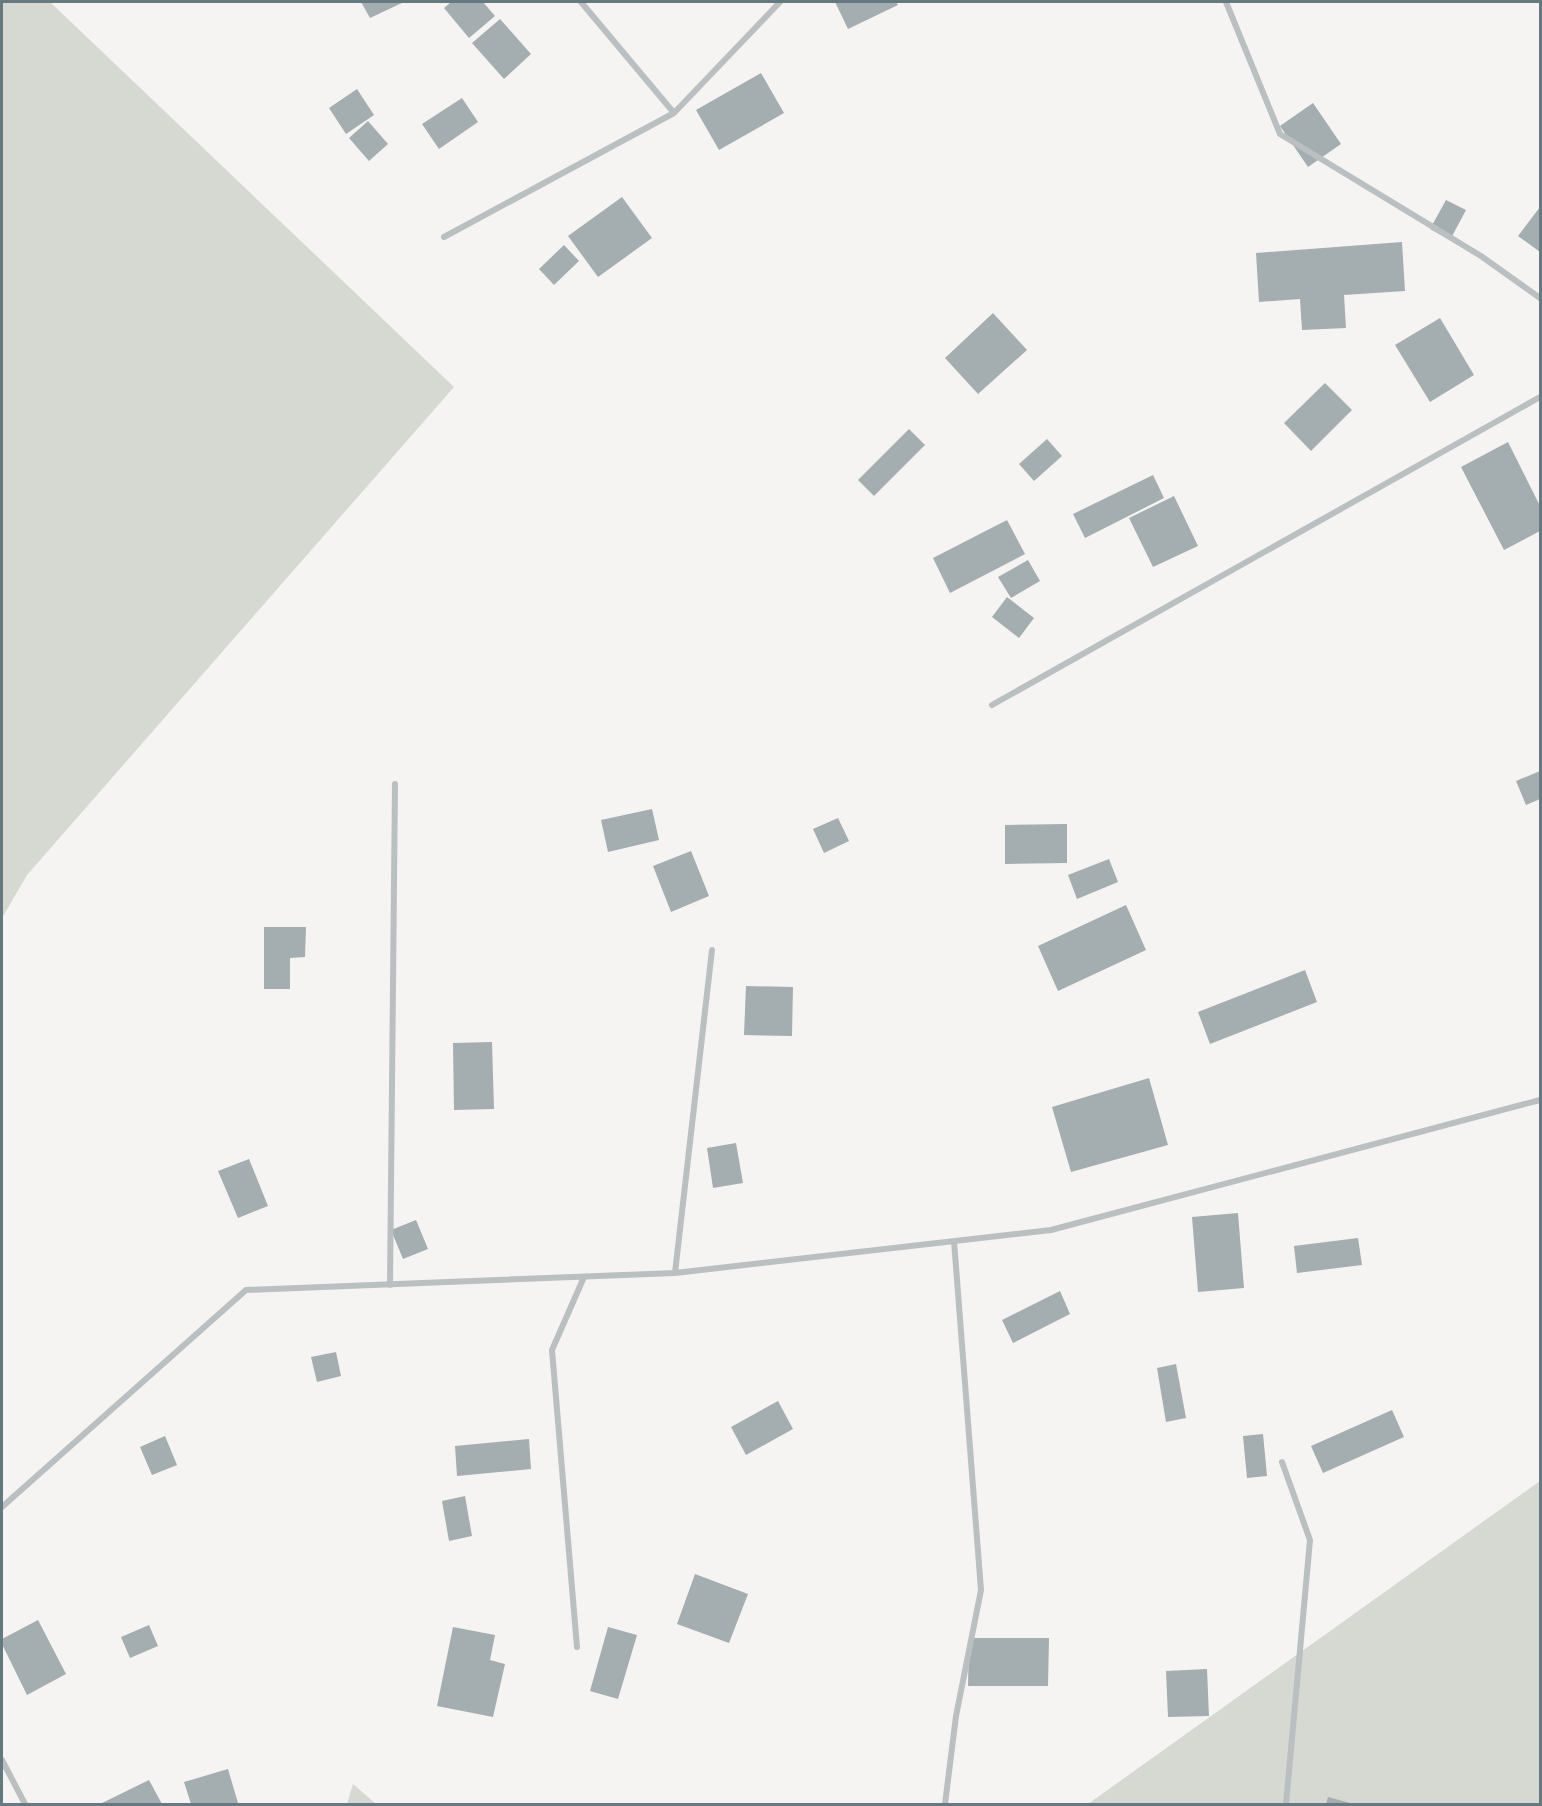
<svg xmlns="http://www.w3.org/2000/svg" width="1542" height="1806" font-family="Signika,sans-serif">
<rect width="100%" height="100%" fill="#f5f4f2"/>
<path fill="#d5d9d1" d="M2,2H50L454,387L27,875L2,918Z
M1540,1481V1804H1088Z
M353,1784L376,1804H347Z"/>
<path fill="#a4adb0" d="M361,2H404L370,18Z
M451,2H483L495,16L469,38L444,8Z
M835,2H896L898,5L848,29Z
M500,19L531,54L504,79L472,43Z
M761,73L784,113L719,150L696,110Z
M357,89L374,115L346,134L329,108Z
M462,98L478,122L439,149L422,124Z
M1313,103L1341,144L1308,167L1280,126Z
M368,121L388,144L369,161L349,138Z
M622,197L652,238L598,277L568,236Z
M1446,200L1466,210L1450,240L1430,229Z
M1540,207V252L1518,236Z
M1402,242L1405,291L1344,295L1346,328L1302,330L1300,299L1259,302L1256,253Z
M564,245L579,261L554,285L539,269Z
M993,313L1027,350L978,394L945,358Z
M1440,318L1474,375L1430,402L1395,345Z
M1325,383L1352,410L1311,451L1284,423Z
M909,429L925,445L874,496L858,480Z
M1047,439L1062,456L1034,481L1019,464Z
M1508,442L1540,506V531L1504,550L1461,467Z
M1153,475L1164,498L1085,538L1073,514Z
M1174,496L1198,546L1153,567L1129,518Z
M1007,520L1025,554L950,593L933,558Z
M1028,560L1040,581L1011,598L998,577Z
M1007,597L1034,618L1019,638L992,617Z
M1540,771V799L1526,805L1516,781Z
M652,809L659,840L608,852L601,820Z
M838,818L849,841L824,853L813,829Z
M1067,824V863L1005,864V825Z
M691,851L709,896L671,912L653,866Z
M1109,859L1118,882L1077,899L1068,875Z
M1126,905L1146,950L1058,991L1038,946Z
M264,927H306L305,957L290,958V989H264Z
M1305,970L1317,1002L1210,1044L1198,1012Z
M746,986L793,987L792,1036L744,1035Z
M492,1042L494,1109L454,1110L453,1043Z
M1149,1078L1168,1145L1071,1172L1052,1107Z
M736,1143L743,1183L713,1188L707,1148Z
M249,1159L268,1206L238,1218L218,1171Z
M1238,1213L1244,1288L1198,1292L1192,1217Z
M416,1220L428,1249L403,1259L391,1230Z
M1358,1238L1362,1265L1297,1273L1294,1246Z
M1060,1291L1070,1314L1013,1343L1002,1320Z
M336,1352L341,1376L317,1382L311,1357Z
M1176,1364L1186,1418L1166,1422L1157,1368Z
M778,1401L793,1429L746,1455L731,1427Z
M1392,1410L1404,1437L1323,1473L1311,1446Z
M1263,1434L1267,1476L1247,1478L1243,1436Z
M165,1436L177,1465L152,1475L140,1447Z
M529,1439L531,1469L457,1476L455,1446Z
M465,1496L472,1536L449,1541L442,1501Z
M695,1574L748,1594L729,1643L677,1624Z
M38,1620L66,1674L27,1695L2,1644V1639Z
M149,1625L158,1646L130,1658L121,1637Z
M453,1627L495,1635L490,1660L505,1664L493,1717L437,1706Z
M608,1627L637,1635L618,1699L590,1691Z
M969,1638H1049L1048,1686H968Z
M1207,1669L1209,1716L1168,1717L1166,1671Z
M228,1769L238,1803L232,1804H191L184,1782Z
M149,1780L162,1804H100Z
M1328,1797L1354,1804H1326Z"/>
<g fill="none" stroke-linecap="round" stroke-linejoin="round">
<path stroke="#babfc1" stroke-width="6" d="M581,2L674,113
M1226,2L1280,134L1481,256L1540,298
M444,237L674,113L780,2
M992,705L1540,397
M675,1273L712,950
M390,1285L395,784
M1282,1462L1310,1540L1286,1804
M2,1507L246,1290L675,1273L1051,1230L1540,1100
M577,1647L552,1350L584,1277
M2,1760L25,1804
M945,1804L956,1716L981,1590L954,1241"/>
</g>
<rect width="1542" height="1806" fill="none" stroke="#677980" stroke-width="6"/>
</svg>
